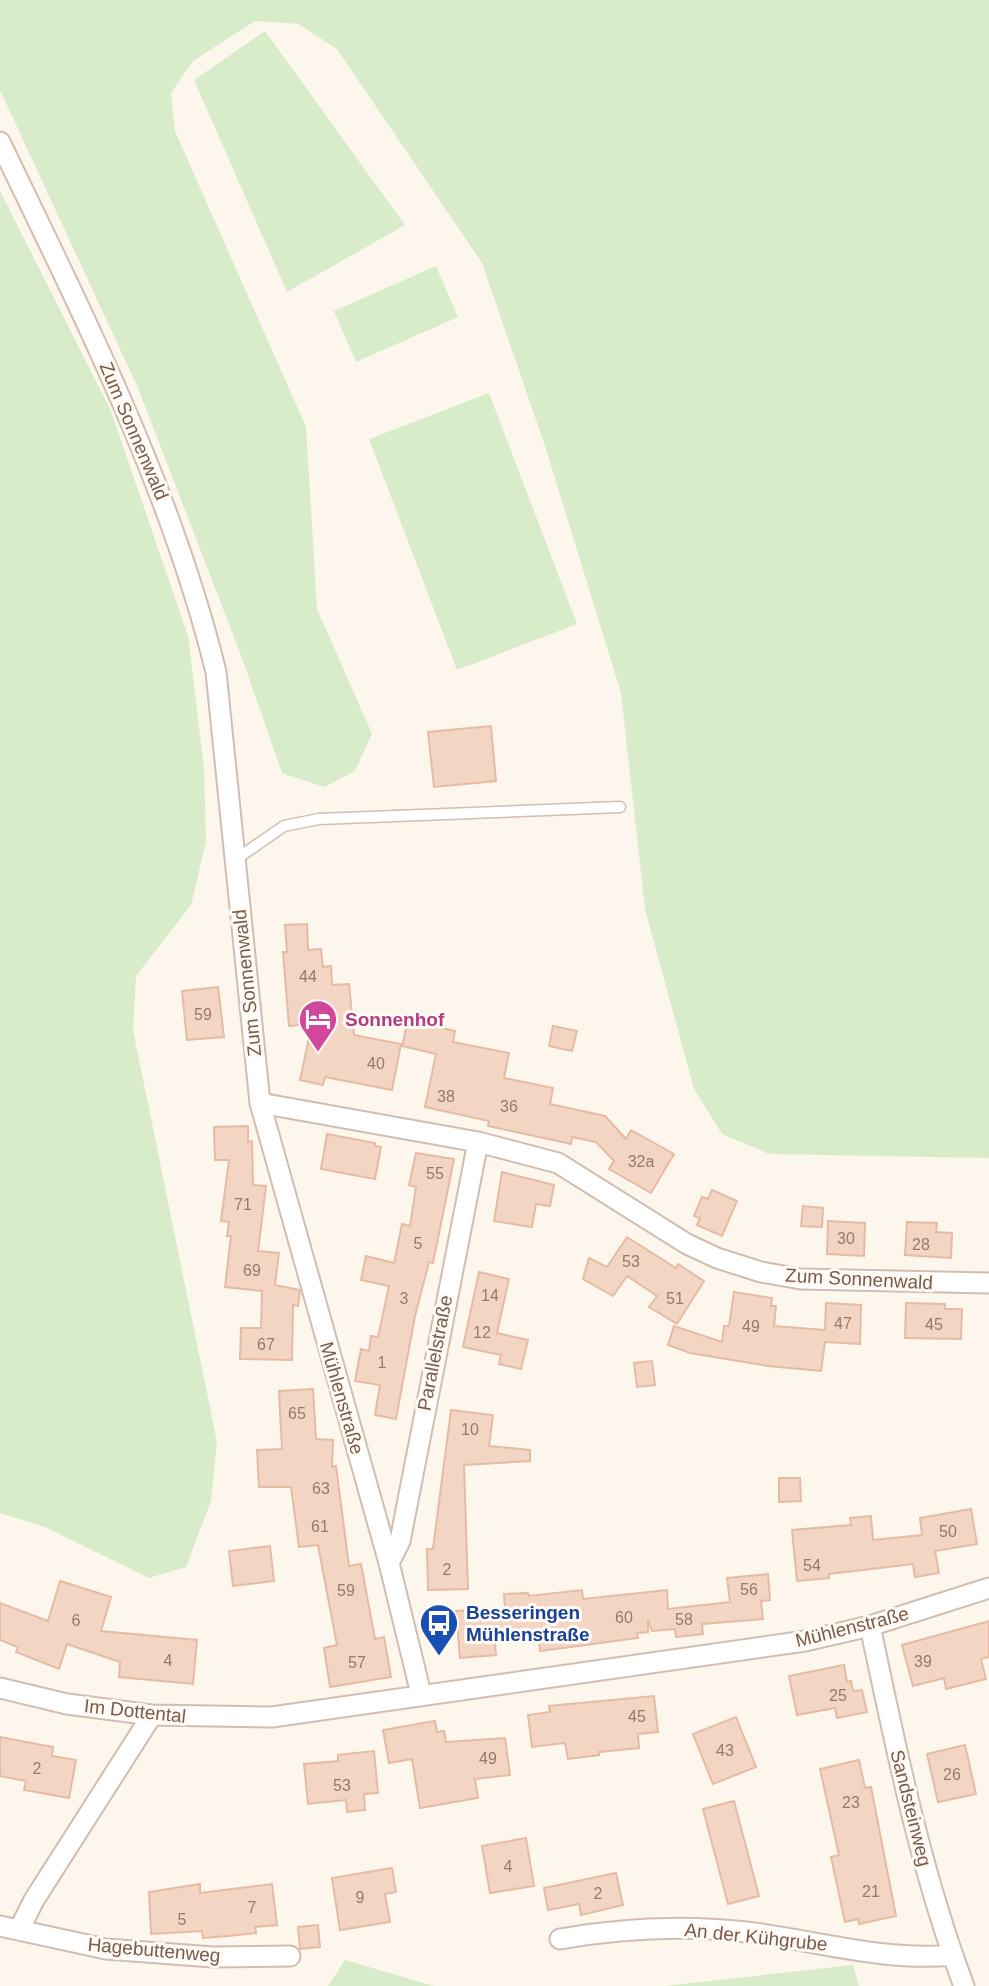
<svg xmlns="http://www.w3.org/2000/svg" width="989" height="1986" font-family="Arial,sans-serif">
<rect width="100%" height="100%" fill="#fdf6ec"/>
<path fill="#d8ecc9" d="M0,0H989V1158L769,1154L722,1134L694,1089L645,909L621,693L545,446L482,263L337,49L298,24L255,21L193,61L171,93L175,131L306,427L317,609L372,734L355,771L324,787L282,773L242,658L138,388L0,90Z
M265,31L405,225L287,292L194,80Z
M0,191L111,411L188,636L204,768L206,842L191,905L136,976L133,1030L217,1442L211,1501L186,1567L149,1578L45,1527L0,1513Z
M436,266L458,317L356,362L334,311Z
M489,393L577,624L457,670L369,439Z
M345,1960L434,1986H328Z
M853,1965L859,1986H664Z"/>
<path fill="#f3d5c3" stroke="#e6bba3" stroke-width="2" d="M491,726L496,781L434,787L428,732Z
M307,924L308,950L321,949L323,967L331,966L332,985L349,984L354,1035L401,1044L392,1090L325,1077L323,1085L300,1080L312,1024L289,1026L283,952H287L285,925Z
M218,987L224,1037L187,1040L182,991Z
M408,1020L455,1031L453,1042L509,1053L504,1078L553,1088L550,1104L605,1116L626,1139L631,1130L674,1154L651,1193L609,1169L614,1161L596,1142L572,1137L571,1144L488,1126L489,1121L425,1107L436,1054L402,1046Z
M553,1026L577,1031L572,1051L549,1046Z
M248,1126V1142L252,1141L253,1185L266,1186L258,1251L279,1253L275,1285L300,1290L298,1306L293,1305L292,1360L240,1359L241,1328H261L262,1291L225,1287L231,1236H227L229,1222L221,1221L229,1160H215L214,1127Z
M327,1134L375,1143V1146L381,1147L375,1179L321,1169Z
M416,1153L454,1159L433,1263L429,1262L415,1316L396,1419L375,1415L380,1385L355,1381L361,1349L369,1351L371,1336L378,1337L389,1286L361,1280L366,1256L394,1263L402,1224L410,1226L416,1187L409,1185Z
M502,1172L554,1185L550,1206L536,1204L532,1227L494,1221Z
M712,1190L737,1201L722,1236L697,1225L700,1218L694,1216L702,1197L708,1199Z
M803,1206L823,1208L822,1227L801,1226Z
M828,1221L865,1223L864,1256L827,1254Z
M907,1222L937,1223L936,1232L952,1233L951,1258L905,1255Z
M627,1237L676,1268L678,1264L704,1281L677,1324L649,1307L657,1296L627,1276L613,1296L583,1279L589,1258L607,1267Z
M479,1272L509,1279L497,1333L528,1340L521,1369L499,1364L501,1355L463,1347Z
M734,1292L772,1298L771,1306H776L774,1326L825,1330L826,1303L861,1305L860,1344L825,1342L821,1371L768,1366L690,1353L668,1345L674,1326L722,1342L724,1326H729Z
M906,1303L945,1304V1309H962L961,1339L905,1338Z
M652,1361L655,1385L637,1387L634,1363Z
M313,1389L316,1439L333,1440L332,1467L336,1466L349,1566L361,1564L375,1639L384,1637L391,1677L330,1687L324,1648L337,1645L318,1545L299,1547L291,1487H259L257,1450L282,1449L279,1391Z
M451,1410L493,1415L489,1446L530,1450V1461L464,1465L468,1589L428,1590L427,1549H433Z
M779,1478H800L801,1501L779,1502Z
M971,1509L977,1544L935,1551L939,1573L915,1577L913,1564L829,1574V1578L797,1581L792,1530L851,1525L850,1518L871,1516L873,1540L922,1535L920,1518Z
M270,1546L274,1581L233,1586L229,1551Z
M768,1574L770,1600L761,1601L763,1619L702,1624L703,1634L676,1637L675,1629L652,1631L648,1620V1632L637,1633L638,1638L540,1651L538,1630L494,1633L496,1655L460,1658L456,1611L505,1608L504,1594L528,1593L529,1596L582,1590L583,1599L667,1590L668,1609L730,1602L727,1578Z
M60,1581L111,1597L101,1631L197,1640L193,1684L119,1677L120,1662L67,1644L59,1669L16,1652L18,1647L0,1640V1603L48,1621Z
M989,1621V1657L981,1659L986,1679L946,1689L944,1678L913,1686L902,1645Z
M844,1665L847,1682L851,1681L853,1691L862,1690L867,1712L837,1718L835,1708L797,1715L789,1676Z
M654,1696L658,1732L638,1734L639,1748L599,1752V1755L568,1759L565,1743L532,1747L528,1715L550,1712L549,1706Z
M736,1717L756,1767L713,1784L693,1734Z
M435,1721L437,1732L444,1731L446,1742L505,1738L510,1775L475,1779L478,1798L420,1808L412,1759L389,1763L383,1730Z
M0,1737L53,1747L52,1756L76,1760L69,1798L24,1790L26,1781L0,1776Z
M965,1745L976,1794L938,1802L927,1754Z
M374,1751L378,1793L364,1794L365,1810L347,1812L346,1800L308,1804L304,1764L338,1761V1755Z
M859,1760L865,1788L871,1787L896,1916L859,1924L858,1919L845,1922L831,1857L839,1855L820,1769Z
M734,1801L759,1896L728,1904L703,1809Z
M526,1838L534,1886L490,1893L482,1846Z
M392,1868L396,1892L385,1894L390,1922L340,1930L332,1878Z
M616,1873L623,1905L581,1915L579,1904L548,1910L544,1888Z
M200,1884V1893L272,1884L277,1925L255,1927L256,1933L228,1936L203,1938L202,1931L151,1934L149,1892Z
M318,1925L320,1947L300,1949L298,1927Z"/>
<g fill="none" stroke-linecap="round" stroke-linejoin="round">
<g stroke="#d1beb0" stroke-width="13">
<path id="lane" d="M235,860L284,826L319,819L620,807"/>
</g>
<g stroke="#d1beb0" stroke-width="23">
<path id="street" d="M0,142C83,315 170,485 216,672L260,1103L389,1563L421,1694
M260,1103L478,1142L558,1163L687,1244L717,1258L761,1272L801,1279L989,1283
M389,1563L400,1541L478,1142
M870,1626C896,1748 920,1869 964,1986
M0,1688L67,1704L152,1715L272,1717L805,1641L870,1626L989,1588
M0,1926L106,1949L213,1957L290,1956
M19,1930L34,1900L152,1715
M560,1939C622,1928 684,1925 746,1932C814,1940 884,1962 953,1955"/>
</g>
<use href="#lane" stroke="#fff" stroke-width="10"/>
<use href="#street" stroke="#fff" stroke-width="19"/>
</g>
<defs>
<g id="hotel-pin" transform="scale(2.0125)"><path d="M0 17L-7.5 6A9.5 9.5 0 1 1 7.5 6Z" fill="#d1479c" stroke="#fffaf3"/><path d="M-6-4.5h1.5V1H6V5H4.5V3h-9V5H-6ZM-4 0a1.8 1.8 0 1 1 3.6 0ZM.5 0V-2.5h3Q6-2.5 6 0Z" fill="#fff"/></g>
<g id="bus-pin" transform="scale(2.0125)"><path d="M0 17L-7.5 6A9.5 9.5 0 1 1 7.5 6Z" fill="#1a4fb4" stroke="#fffaf3"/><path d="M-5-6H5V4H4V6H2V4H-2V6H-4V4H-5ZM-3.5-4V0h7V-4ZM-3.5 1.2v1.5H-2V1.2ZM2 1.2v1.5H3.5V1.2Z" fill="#fff"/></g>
</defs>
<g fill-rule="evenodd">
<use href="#hotel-pin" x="318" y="1019"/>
<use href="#bus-pin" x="439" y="1623"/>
</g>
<g text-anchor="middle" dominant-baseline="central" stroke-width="6" stroke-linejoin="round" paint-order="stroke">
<g font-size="16" fill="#987a6a">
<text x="308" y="976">44</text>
<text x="203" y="1014">59</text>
<text x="376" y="1063">40</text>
<text x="446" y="1096">38</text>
<text x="509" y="1106">36</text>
<text x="641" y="1161">32a</text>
<text x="435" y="1173">55</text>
<text x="243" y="1204">71</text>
<text x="846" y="1238">30</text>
<text x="418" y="1243">5</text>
<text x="921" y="1244">28</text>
<text x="631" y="1261">53</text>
<text x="252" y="1270">69</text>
<text x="490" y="1295">14</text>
<text x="404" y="1298">3</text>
<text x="675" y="1298">51</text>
<text x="843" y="1323">47</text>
<text x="934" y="1324">45</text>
<text x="751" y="1326">49</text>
<text x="482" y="1332">12</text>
<text x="266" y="1344">67</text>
<text x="382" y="1362">1</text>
<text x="297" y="1413">65</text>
<text x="470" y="1429">10</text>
<text x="321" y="1488">63</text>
<text x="320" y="1526">61</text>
<text x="948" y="1531">50</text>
<text x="812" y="1565">54</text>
<text x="447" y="1569">2</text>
<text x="749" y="1589">56</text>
<text x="346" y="1590">59</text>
<text x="624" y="1617">60</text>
<text x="684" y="1619">58</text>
<text x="76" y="1620">6</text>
<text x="168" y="1660">4</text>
<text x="923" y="1661">39</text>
<text x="357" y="1662">57</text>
<text x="838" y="1695">25</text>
<text x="637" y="1716">45</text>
<text x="725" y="1750">43</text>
<text x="488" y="1758">49</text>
<text x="37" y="1768">2</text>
<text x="952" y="1774">26</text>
<text x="342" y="1785">53</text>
<text x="851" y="1802">23</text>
<text x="508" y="1866">4</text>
<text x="871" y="1891">21</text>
<text x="598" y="1893">2</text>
<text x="360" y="1897">9</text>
<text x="252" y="1907">7</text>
<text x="182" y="1919">5</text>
</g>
<g font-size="19" fill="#7a5c4d" stroke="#fffaf3">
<text transform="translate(134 431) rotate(67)">Zum Sonnenwald</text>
<text transform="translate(247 983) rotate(-96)">Zum Sonnenwald</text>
<text transform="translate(859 1279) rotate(3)">Zum Sonnenwald</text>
<text transform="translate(435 1353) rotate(-79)">Parallelstraße</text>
<text transform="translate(342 1398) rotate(74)">Mühlenstraße</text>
<text transform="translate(852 1627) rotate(-14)">Mühlenstraße</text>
<text transform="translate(135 1711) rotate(6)">Im Dottental</text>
<text transform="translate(911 1808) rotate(76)">Sandsteinweg</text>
<text transform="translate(756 1937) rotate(6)">An der Kühgrube</text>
<text transform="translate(154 1950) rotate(5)">Hagebuttenweg</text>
</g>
<g font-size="19" font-weight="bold" fill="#b23c85" stroke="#fffaf3" text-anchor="start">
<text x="345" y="1019">Sonnenhof</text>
</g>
<g font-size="19" font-weight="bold" fill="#164399" stroke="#fffaf3" text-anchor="start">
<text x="466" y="1612">Besseringen<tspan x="466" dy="22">Mühlenstraße</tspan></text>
</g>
</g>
</svg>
